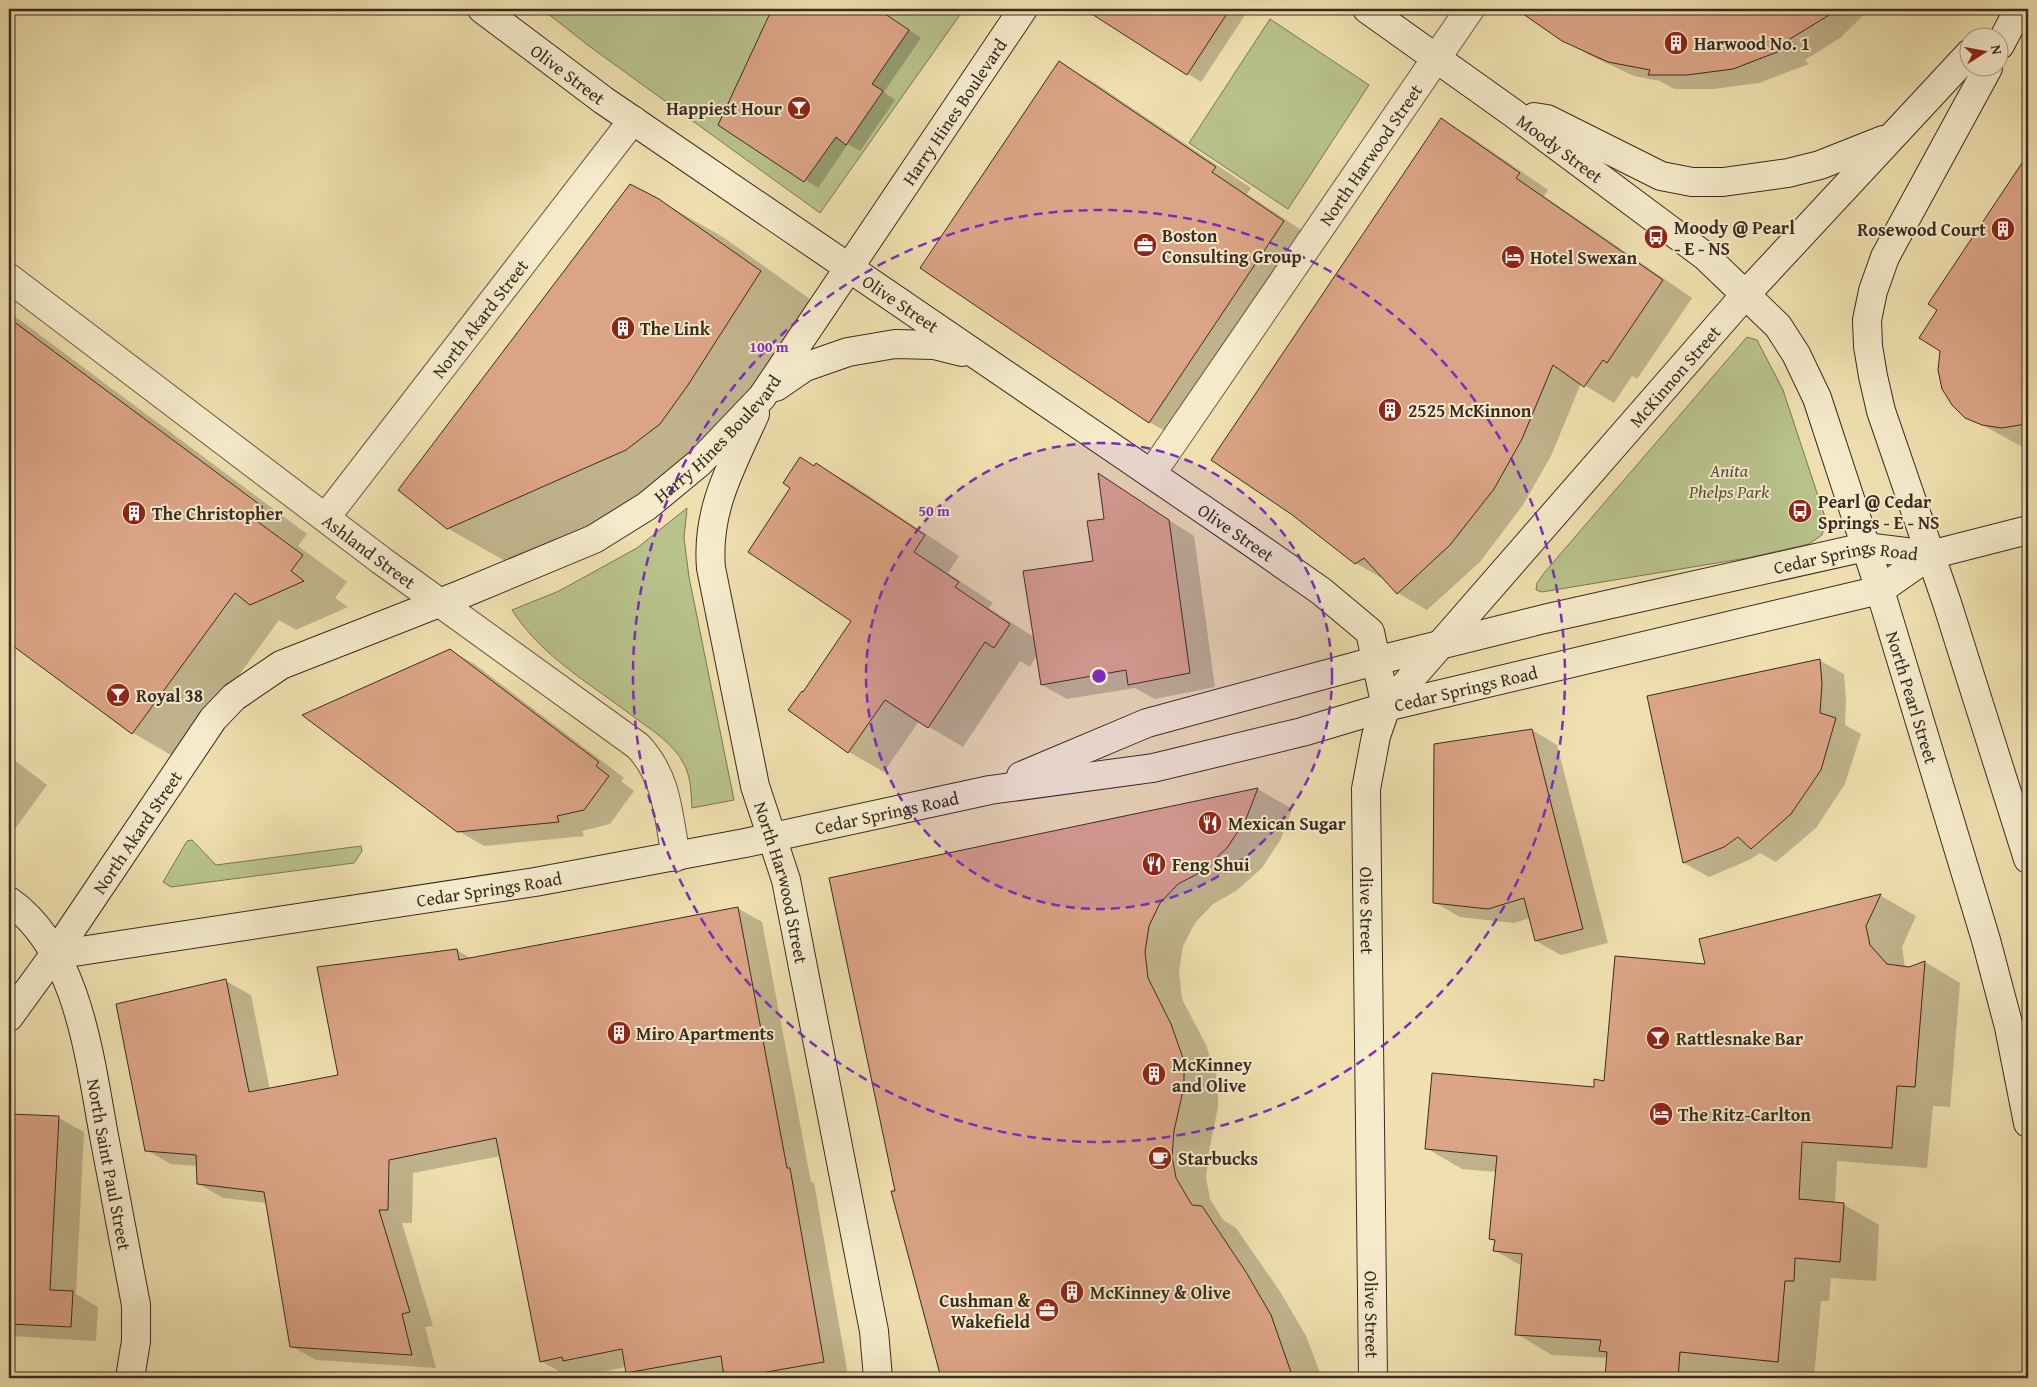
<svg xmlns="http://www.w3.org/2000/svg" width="2037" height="1387" font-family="'Gentium Book Plus',serif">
<rect width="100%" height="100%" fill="#f0e0af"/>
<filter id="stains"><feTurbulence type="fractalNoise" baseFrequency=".004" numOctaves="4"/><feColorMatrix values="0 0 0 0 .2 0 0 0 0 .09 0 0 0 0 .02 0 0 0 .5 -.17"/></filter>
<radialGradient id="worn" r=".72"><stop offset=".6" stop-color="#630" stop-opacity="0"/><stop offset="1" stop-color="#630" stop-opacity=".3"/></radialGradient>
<path fill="#b8c28b" stroke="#787656" d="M542,9H964L820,213L589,46Z
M1270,19L1369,85L1288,209L1189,143Z
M1747,337L1757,340L1783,390L1826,520L1822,535L1809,544L1747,558L1542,592L1536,590L1537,583L1544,573Z
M687,508L684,538L689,577L734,800L692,808C691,793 691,777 684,764C673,743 653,731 634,717C592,685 541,656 512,610L559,591L637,548Z
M192,840L216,865L361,846L362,851L354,863L171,887L163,882L187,841Z"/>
<path fill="#0003" d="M773,9H878L921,38L884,92L895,100L860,151L848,144L818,188L720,125Z
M1117,9H1249L1201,82L1108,23Z
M1525,9H1870L1840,38L1805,60L1809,64L1759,83L1713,89H1674L1660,81L1634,76L1589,55L1538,23Z
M1059,63L1095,83L1251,188L1247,194L1319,242L1185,442L1149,422Z
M1441,120L1471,137L1548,190L1544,196L1692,298L1637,379L1632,376L1614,403L1581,383L1551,456L1523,505L1480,562L1427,610L1398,593L1385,580L1356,563Z
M2028,156V450L1966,416L1941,351L1939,310L1929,304Z
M658,200L723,237L824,309L724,460L690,487L512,565L447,528Z
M9,312L307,534L298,546L347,582L335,598L348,607L296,630L279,620L178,759L133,733L9,641Z
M816,464L851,484L959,556L948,573L993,603L989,608L1035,638L1094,562L1106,520L1100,476L1194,536L1215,687L1155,699L1135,688L1067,699L1042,685L1037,655L1030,667L1020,661L963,747L919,721L884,772L849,752L790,710L804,694L853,620L814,467Z
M450,650L476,665L624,778L621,781L634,791L610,824L582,831L584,836L484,846L458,831Z
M1819,660L1844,674L1846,699L1845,725L1861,734L1845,784L1816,828L1776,862L1760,853L1749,860L1709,877L1684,863Z
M1532,730L1557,745L1608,943L1561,955L1536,941L1530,918L1514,923L1460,917L1434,902Z
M9,756L47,785L9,837Z
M1258,789L1292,809L1281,839L1262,868L1236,891L1213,904L1195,923L1183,946L1179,972L1182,999L1206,1045L1218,1082V1107L1209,1151L1206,1177L1210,1199L1223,1220L1236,1228L1281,1293L1306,1336L1322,1378H942L893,1192H897Z
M1881,896L1916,916L1902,947L1905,967L1909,968L1925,962L1960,983L1950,1107L1933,1106L1927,1168L1837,1161L1835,1204H1843L1879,1225L1876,1281L1831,1278L1829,1301H1821L1814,1378H1781L1716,1371L1715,1378H1607L1608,1358L1552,1355L1517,1334L1522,1266L1494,1250L1496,1241L1491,1238L1497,1172L1462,1169L1426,1148L1595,1088L1605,1082L1706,966L1701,940Z
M737,908L762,922L811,1182L814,1183L848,1375L831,1378H726L725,1373L696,1378H638L627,1372L626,1367L589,1374L583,1371L565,1375L541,1361L501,1156L413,1173L412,1223H402L433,1326L425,1327L436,1368L316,1360L291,1346L267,1203L223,1198L199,1184L198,1166L171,1164L146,1150L226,981L251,995L270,1090L340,1076L457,950L472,959Z
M9,1115L59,1118L84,1132L76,1294L98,1307L96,1341L9,1336Z"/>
<path fill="#dba486" stroke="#392b22" d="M772,9H878L909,30L872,84L883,91L846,145L836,137L804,182L718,125Z
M1084,9H1230L1187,75Z
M1516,9H1839L1780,45L1785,49L1733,69L1687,75H1648L1650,70L1608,62L1562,41Z
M1059,61L1216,167L1212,172L1284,221L1149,423L920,268Z
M1441,118L1520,173L1516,178L1663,280L1607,363L1603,360L1584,387L1553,365L1522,439L1494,489L1450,545L1397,594L1364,558L1355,564L1291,514L1211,460Z
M2028,154V420L2020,425L2001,428L1982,425L1965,418L1952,405L1942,389L1938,370L1940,351L1919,338L1937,310L1928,304Z
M630,184L659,199L761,271L688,385L660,424L626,450L447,529L398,490Z
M9,318L263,507L254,519L303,555L291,571L304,581L250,605L235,593L132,734L9,643Z
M800,457L814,466L816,463L925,535L914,552L959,582L955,587L1010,624L994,648L985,642L928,728L885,700L848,753L788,710L802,691L803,692L851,621L748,552L790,488L783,483Z
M1098,473L1169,520L1190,673L1128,685L1126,670L1041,685L1023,571L1093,561L1087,521L1104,519Z
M450,649L599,762L596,766L609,776L584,810L557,816L559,822L457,832L302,715Z
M1820,659L1822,684L1820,713L1836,718L1821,770L1791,814L1751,849L1738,837L1724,847L1683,863L1647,696Z
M1532,729L1583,929L1535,941L1524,898L1488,909L1433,903L1434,744Z
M1258,788L1246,819L1227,848L1201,872L1178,884L1160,903L1149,926L1145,952L1148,978L1171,1024L1184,1061V1086L1174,1131L1172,1156L1176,1178L1192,1205L1202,1206L1246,1272L1271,1315L1293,1378H941L891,1191H895L829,878Z
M1881,894L1866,926L1870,945L1887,964L1909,967L1925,961L1915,1087L1897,1086L1892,1148L1802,1142L1799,1199L1844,1203L1840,1262L1795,1258L1794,1281H1785L1778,1362L1680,1352L1678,1378H1605L1607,1352L1599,1351L1601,1340L1515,1335L1522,1254L1493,1251L1495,1240L1489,1239L1497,1156L1425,1149L1432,1073L1594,1087V1079L1604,1081L1615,956L1705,964L1699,939Z
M738,907L787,1168H790L824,1362L732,1378H724L721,1356L626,1373L622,1349L563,1361L562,1357L540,1362L496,1138L389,1160L388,1210H379L410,1312L402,1314L412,1355L290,1347L264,1192L197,1184L196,1155L145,1151L116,1004L226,979L249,1092L338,1075L317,967L457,949L459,960Z
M9,1114L59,1116L50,1290L73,1291L71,1327L9,1324Z"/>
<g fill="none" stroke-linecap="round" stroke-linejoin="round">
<g stroke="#675845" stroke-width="30">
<g id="street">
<path id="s1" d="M9,278L382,561L638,746C668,778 668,815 676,857"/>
<path id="s2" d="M1152,473L1470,9"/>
<path id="s3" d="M326,517L633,120"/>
</g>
</g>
<g stroke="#392b22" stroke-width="30">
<g id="secondary">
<path id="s4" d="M482,9L603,100L1248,540L1321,591L1370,632L1386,707L1376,736L1366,789L1373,1378"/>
<path id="s5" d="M1367,9L1513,113L1705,256L1778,326L1796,354L1817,398L1880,590L1986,940L2009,1027L2028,1123"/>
<path d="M2000,45L2019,9"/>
<path d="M1988,68L1885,257L1873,291L1867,320L1868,346L1873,376L1881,411L1947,603L2028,859"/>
<path d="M1534,117L1547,119L1661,176L1692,182H1723L1788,173L1820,165L1883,140"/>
<path d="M776,387L805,367L848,352L895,344L934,345L962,352"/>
<path id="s6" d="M755,414C732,466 706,509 711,568L755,786L786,880L874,1331L878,1378"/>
<path id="s7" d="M1386,707L1745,295L1970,53"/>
<path id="s8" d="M1021,776L1147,723L1375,661L1544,619L1865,547L1930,555"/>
<path id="s9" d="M9,901C80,951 90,1063 105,1141C115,1196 126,1250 136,1305V1341L130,1378"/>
<path id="s10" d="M54,955L535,882L745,843L990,790L1153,768L1302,732L1386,707L1880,590L1930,555L2028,530"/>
<path id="s11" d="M9,1017L54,955L213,719L234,697L281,665L462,594L594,539L647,506L699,463L762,397L1023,9"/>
</g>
</g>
<use href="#street" stroke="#f5ebcb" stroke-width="28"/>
<use href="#secondary" stroke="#f5ebcb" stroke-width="28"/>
</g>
<circle cx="1099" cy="676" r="233" fill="#7b2cbf" fill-opacity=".12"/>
<g fill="none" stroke="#7b2cbf" stroke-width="2.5" stroke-dasharray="9 6">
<circle cx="1099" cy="676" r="233"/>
<circle cx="1099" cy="676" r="466"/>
</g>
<defs>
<g id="building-disc" transform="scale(1.25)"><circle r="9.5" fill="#8f2418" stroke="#f5ebcb"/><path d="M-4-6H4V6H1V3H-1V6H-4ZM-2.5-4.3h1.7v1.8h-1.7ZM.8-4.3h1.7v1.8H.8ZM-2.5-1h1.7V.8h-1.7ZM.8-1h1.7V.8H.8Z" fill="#fff"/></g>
<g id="bar-disc" transform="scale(1.25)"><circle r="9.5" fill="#8f2418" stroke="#f5ebcb"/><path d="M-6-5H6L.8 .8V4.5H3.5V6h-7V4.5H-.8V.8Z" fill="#fff"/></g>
<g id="bus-disc" transform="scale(1.25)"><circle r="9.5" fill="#8f2418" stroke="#f5ebcb"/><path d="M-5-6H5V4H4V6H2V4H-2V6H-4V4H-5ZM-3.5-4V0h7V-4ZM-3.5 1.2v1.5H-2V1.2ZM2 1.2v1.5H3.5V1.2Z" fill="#fff"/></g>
<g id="office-disc" transform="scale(1.25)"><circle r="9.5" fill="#8f2418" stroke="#f5ebcb"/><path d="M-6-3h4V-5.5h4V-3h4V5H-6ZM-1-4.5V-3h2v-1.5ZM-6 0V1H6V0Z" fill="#fff"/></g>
<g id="hotel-disc" transform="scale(1.25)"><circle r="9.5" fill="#8f2418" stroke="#f5ebcb"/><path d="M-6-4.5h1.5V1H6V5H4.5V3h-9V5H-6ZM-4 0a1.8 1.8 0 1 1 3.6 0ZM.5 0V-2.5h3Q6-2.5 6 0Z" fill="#fff"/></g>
<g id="restaurant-disc" transform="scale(1.25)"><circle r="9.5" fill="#8f2418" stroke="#f5ebcb"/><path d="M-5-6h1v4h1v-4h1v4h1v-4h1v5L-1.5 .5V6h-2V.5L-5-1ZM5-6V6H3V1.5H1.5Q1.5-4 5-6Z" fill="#fff"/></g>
<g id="cafe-disc" transform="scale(1.25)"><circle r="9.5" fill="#8f2418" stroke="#f5ebcb"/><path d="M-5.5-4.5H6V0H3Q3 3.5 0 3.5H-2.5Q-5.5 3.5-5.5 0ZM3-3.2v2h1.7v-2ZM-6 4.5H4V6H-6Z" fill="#fff"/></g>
</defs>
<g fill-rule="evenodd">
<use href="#building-disc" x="1676" y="43"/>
<use href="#bar-disc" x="799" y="108"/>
<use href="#building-disc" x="2003" y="229"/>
<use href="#bus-disc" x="1656" y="237"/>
<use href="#office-disc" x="1145" y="245"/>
<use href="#hotel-disc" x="1513" y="257"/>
<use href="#building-disc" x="623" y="328"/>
<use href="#building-disc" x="1390" y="410"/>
<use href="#bus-disc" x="1800" y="511"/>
<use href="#building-disc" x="134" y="513"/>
<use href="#bar-disc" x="118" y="695"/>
<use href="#restaurant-disc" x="1210" y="823"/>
<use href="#restaurant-disc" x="1154" y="864"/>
<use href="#building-disc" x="619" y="1033"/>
<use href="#bar-disc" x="1658" y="1038"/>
<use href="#building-disc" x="1154" y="1074"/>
<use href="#hotel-disc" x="1661" y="1114"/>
<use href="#cafe-disc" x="1160" y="1158"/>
<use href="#building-disc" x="1072" y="1292"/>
<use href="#office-disc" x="1047" y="1310"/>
</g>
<g text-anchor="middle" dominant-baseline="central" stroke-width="4" stroke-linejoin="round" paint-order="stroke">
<g font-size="18" font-weight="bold" fill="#392b22" stroke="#f5ebcb" text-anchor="start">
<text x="1694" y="43">Harwood No. 1</text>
<text x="782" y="108" text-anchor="end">Happiest Hour</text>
<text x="1674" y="227">Moody @ Pearl<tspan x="1674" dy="21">- E - NS</tspan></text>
<text x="1986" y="229" text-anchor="end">Rosewood Court</text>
<text x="1162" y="235">Boston<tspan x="1162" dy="21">Consulting Group</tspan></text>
<text x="1530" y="257">Hotel Swexan</text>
<text x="640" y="328">The Link</text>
<text x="1408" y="410">2525 McKinnon</text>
<text x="1818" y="501">Pearl @ Cedar<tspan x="1818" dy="21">Springs - E - NS</tspan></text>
<text x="152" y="513">The Christopher</text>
<text x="136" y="695">Royal 38</text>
<text x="1228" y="823">Mexican Sugar</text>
<text x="1172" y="864">Feng Shui</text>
<text x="636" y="1033">Miro Apartments</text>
<text x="1676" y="1038">Rattlesnake Bar</text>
<text x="1172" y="1064">McKinney<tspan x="1172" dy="21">and Olive</tspan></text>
<text x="1678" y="1114">The Ritz-Carlton</text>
<text x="1178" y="1158">Starbucks</text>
<text x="1090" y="1292">McKinney &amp; Olive</text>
<text x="1030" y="1300" text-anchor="end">Cushman &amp;<tspan x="1030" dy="21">Wakefield</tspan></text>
</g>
<g font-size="18" fill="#392b22" stroke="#f5ebcb">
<text stroke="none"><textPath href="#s4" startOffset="108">Olive Street</textPath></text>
<text stroke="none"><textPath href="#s11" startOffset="1351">Harry Hines Boulevard</textPath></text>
<text stroke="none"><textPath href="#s5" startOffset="238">Moody Street</textPath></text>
<text stroke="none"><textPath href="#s2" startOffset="386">North Harwood Street</textPath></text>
<text stroke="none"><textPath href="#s4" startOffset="512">Olive Street</textPath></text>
<text stroke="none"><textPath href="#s3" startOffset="251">North Akard Street</textPath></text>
<text stroke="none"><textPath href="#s7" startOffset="439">McKinnon Street</textPath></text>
<text stroke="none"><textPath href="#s11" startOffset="946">Harry Hines Boulevard</textPath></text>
<text stroke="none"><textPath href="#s4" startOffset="918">Olive Street</textPath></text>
<text stroke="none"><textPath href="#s1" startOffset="452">Ashland Street</textPath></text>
<text stroke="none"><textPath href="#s8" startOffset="856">Cedar Springs Road</textPath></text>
<text stroke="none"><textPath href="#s10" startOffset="1438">Cedar Springs Road</textPath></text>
<text stroke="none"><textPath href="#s5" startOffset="916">North Pearl Street</textPath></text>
<text stroke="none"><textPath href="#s10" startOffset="845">Cedar Springs Road</textPath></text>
<text stroke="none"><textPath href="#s11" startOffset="225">North Akard Street</textPath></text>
<text stroke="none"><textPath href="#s6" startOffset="485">North Harwood Street</textPath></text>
<text stroke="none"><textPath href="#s10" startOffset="440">Cedar Springs Road</textPath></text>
<text stroke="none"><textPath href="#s4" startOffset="1368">Olive Street</textPath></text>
<text stroke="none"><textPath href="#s9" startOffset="289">North Saint Paul Street</textPath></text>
<text stroke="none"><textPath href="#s4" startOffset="1772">Olive Street</textPath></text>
</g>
<g font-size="18" font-style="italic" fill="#59513c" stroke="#f5ebcb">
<text x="1729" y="470">Anita<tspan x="1729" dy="21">Phelps Park</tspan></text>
</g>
</g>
<circle cx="1099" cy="676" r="8" fill="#7b2cbf" stroke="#f5ebcb" stroke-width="2.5"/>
<g font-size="15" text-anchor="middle" font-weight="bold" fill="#7b2cbf" stroke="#f5ebcb" stroke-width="4" stroke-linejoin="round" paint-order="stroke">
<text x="769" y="352">100 m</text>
<text x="934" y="516">50 m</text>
</g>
<rect width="2037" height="1387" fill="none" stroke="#f0e0af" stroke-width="30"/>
<rect x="10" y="10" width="2017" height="1367" fill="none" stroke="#392b22" stroke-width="2.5"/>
<rect x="15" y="15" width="2007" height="1357" fill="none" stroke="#392b22"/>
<g transform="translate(1984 52) rotate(79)"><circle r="24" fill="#f5ebcb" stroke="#aa9e87"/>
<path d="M0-4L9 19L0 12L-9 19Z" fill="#8f2418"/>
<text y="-8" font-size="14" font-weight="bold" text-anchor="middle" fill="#392b22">N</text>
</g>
<rect width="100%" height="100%" filter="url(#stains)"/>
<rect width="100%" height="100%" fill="url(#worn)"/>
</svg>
